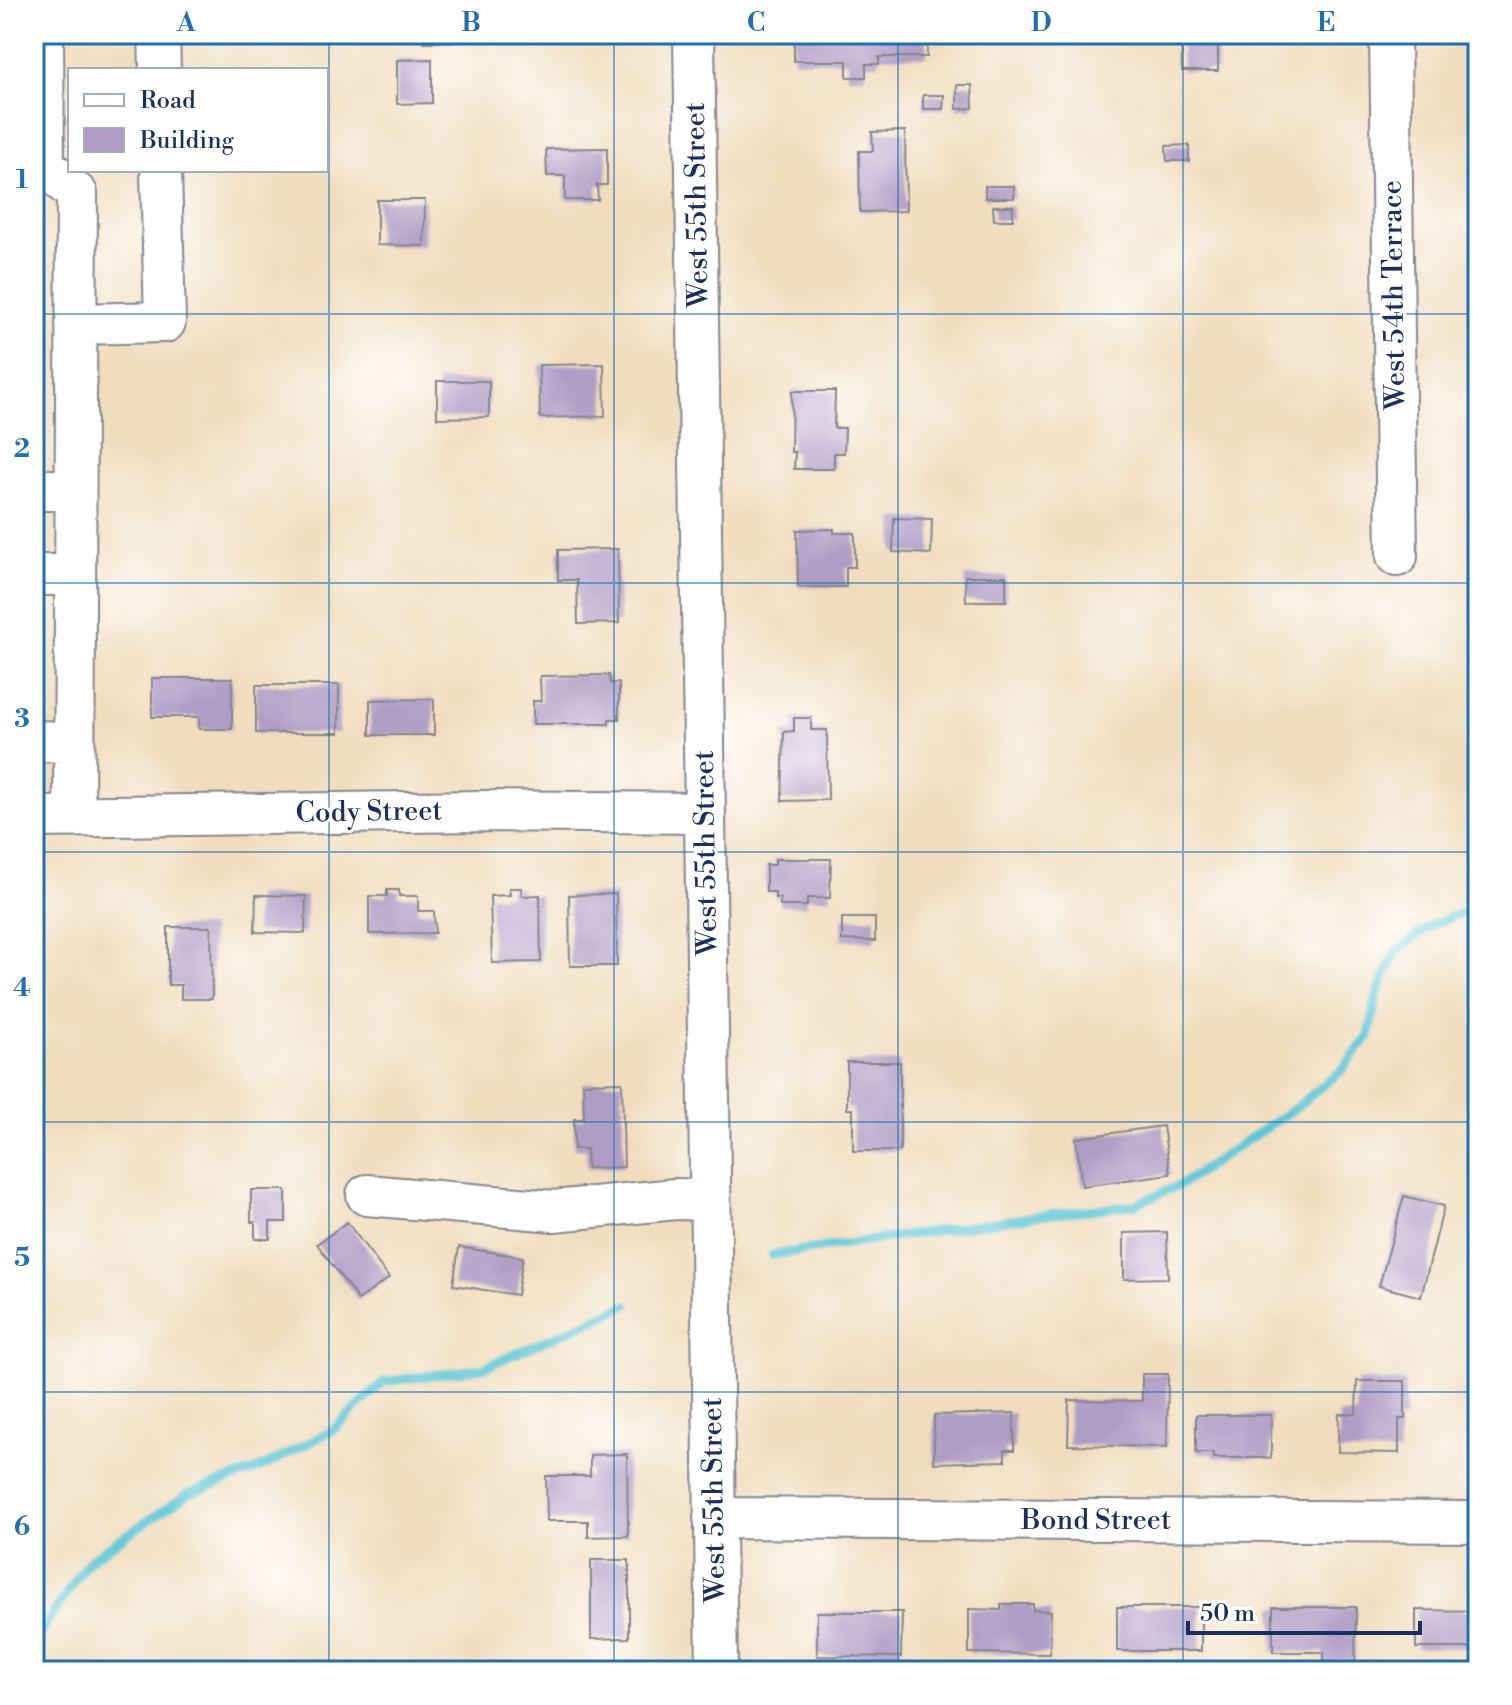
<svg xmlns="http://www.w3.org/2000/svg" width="1512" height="1705" font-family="'Libre Bodoni',serif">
<rect width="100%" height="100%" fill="#fff"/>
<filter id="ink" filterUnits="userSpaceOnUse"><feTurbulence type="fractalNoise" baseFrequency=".0125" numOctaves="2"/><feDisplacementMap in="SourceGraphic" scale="16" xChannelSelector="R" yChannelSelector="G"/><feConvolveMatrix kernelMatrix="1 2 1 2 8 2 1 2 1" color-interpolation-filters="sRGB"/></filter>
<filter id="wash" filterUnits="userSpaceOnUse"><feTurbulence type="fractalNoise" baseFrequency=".006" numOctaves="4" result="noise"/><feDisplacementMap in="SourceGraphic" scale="32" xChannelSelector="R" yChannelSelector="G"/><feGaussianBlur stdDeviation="1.8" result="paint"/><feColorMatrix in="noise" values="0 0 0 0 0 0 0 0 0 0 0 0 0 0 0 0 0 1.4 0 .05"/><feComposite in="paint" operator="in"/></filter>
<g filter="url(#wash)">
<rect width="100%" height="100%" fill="#f0ddbe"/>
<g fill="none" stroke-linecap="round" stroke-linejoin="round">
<path stroke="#57c3d1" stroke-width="9" d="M772,1255L1036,1216L1134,1205L1182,1184L1295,1108L1341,1071L1369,1036L1377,995L1395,953L1431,925L1478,906
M34,1642L89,1560L188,1494L259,1469L333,1430L384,1382L483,1368L627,1305"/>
</g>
<g id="blocks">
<path fill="#b09dc5" d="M424,34H459V41L424,42Z
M794,34H927V57H879V64H866V77H847V61H794Z
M961,34H1014V40H961Z
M1181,34H1218V71H1182Z
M432,59V103L397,104V60Z
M957,85H972L973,108L957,109Z
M923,95H944L943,109H923Z
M905,131L906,211L860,212L859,151H873L872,132Z
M1189,145V161H1167L1166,146Z
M607,148V185H597L598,200H565V176H547L546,149Z
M985,186H1014V198H985Z
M377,200H425L424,246L377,245Z
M993,206H1013V220H994Z
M34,284L47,292V374L34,381Z
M604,364L605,416L540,418L539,365Z
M437,381H489V417L437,418Z
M792,391H835L834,428H845L844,453H834V469H794L795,452H791Z
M894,518L932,519L931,554L893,552Z
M834,529V533H855V567H846V587H798L797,530Z
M618,549L619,623L578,624L577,580H558V550Z
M965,576H1006V601H966Z
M609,675L610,683H619V719H609V724H533V701H541L540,676Z
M152,678H232V729H199V717H152Z
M256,685H339V733H256Z
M434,699V735H370V700Z
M794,718H811V730H827L828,800L782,801L784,732L794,731Z
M775,859H831L830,898H807V906H780V898H775V892H766V865H775Z
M509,888H521L522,896L540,895L541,962L492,963L490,896L510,895Z
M387,890H399V896H418V911H434L435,933L369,934V896H387Z
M616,894L617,966H570L569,895Z
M256,895L306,896L305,933L255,932Z
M842,918H875V941L842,940Z
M168,927H211L212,999H181V985H168Z
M34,928H37L38,956H34Z
M847,1062H900V1151H853V1109H847Z
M622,1082L624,1167L587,1168L586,1149H574V1119H584L583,1083Z
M1163,1126L1170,1174L1082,1186L1076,1138Z
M251,1190H286V1222H270V1239H255V1222H251Z
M1404,1196L1444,1206L1421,1297L1379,1286Z
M347,1222L389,1278L358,1300L317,1244Z
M1167,1232L1168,1278L1124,1279V1233Z
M459,1247L523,1257L517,1295L453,1285Z
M1142,1374H1168L1167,1447L1068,1445L1069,1400L1142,1401Z
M1357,1381H1405V1419H1399V1453L1338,1452L1339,1414H1356Z
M1014,1413V1450H1005V1461L934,1463V1415Z
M1196,1415H1271V1458H1213V1453H1196Z
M627,1454L628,1536L588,1537V1521H547L546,1476H590V1455Z
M591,1560H629V1638L591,1639Z
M1001,1604H1033V1610L1051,1611L1050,1654L969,1653V1609L1001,1610Z
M1117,1607H1201V1651H1117Z
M1273,1607H1356L1355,1671H1324V1652H1273Z
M1416,1610L1478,1611V1648H1416Z
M817,1612H902L901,1657L817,1656Z
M592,1668H630V1671H592Z"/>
</g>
</g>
<g filter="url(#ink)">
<use href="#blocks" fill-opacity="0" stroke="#86868e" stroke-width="2"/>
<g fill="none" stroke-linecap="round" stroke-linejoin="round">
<g stroke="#86868e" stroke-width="44">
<path id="minor" d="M43,34L44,165L77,194L74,816
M159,34L160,70
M694,34L717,1671
M1390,34L1397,556
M76,324L165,322L161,170
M34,490H74
M34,575H74
M34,741L74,742
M34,817L481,811L705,813
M367,1195L554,1211L676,1199L710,1200
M714,1518L1478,1522"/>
</g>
<use href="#minor" stroke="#fff" stroke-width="40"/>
</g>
</g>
<path fill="none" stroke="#1f6fb2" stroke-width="2" stroke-opacity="0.55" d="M329,34V1671M614,34V1671M898,34V1671M1183,34V1671M34,314H1478M34,583H1478M34,852H1478M34,1122H1478M34,1392H1478"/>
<g text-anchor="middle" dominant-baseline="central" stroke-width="6" stroke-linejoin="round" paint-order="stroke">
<g font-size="28" fill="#1b2f5e" stroke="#fff">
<text transform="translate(697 205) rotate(-91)">West 55th Street</text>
<text transform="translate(1394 295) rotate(-91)">West 54th Terrace</text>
<text transform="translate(369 812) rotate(-1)">Cody Street</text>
<text transform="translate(706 853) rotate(-91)">West 55th Street</text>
<text transform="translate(714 1500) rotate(-91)">West 55th Street</text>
<text x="1096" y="1520">Bond Street</text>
</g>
</g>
<rect width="1512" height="1705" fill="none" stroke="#fff" stroke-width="88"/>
<rect x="68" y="68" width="260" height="104" fill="#ffffff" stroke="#a4acbf" stroke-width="2"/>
<rect x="84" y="94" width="40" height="12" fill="#ffffff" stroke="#a4acbf" stroke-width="2"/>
<text x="140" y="108" font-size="24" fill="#1b2f5e">Road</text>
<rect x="84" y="128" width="40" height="24" fill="#b09dc5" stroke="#a4acbf" stroke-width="2"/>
<text x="140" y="148" font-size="24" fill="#1b2f5e">Building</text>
<path d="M1188 1621v12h232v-12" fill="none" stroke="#1b2f5e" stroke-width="4"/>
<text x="1200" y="1621" font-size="24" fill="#1b2f5e" stroke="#ffffff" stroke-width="6" paint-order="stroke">50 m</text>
<rect x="44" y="44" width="1424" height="1617" fill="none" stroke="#1f6fb2" stroke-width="3"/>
<g font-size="26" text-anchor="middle" font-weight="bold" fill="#1f6fb2">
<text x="186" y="31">A</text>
<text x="471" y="31">B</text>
<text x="756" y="31">C</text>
<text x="1041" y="31">D</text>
<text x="1326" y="31">E</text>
<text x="22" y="188">1</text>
<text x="22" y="457">2</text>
<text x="22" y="727">3</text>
<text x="22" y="996">4</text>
<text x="22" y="1266">5</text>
<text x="22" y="1535">6</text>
</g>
</svg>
